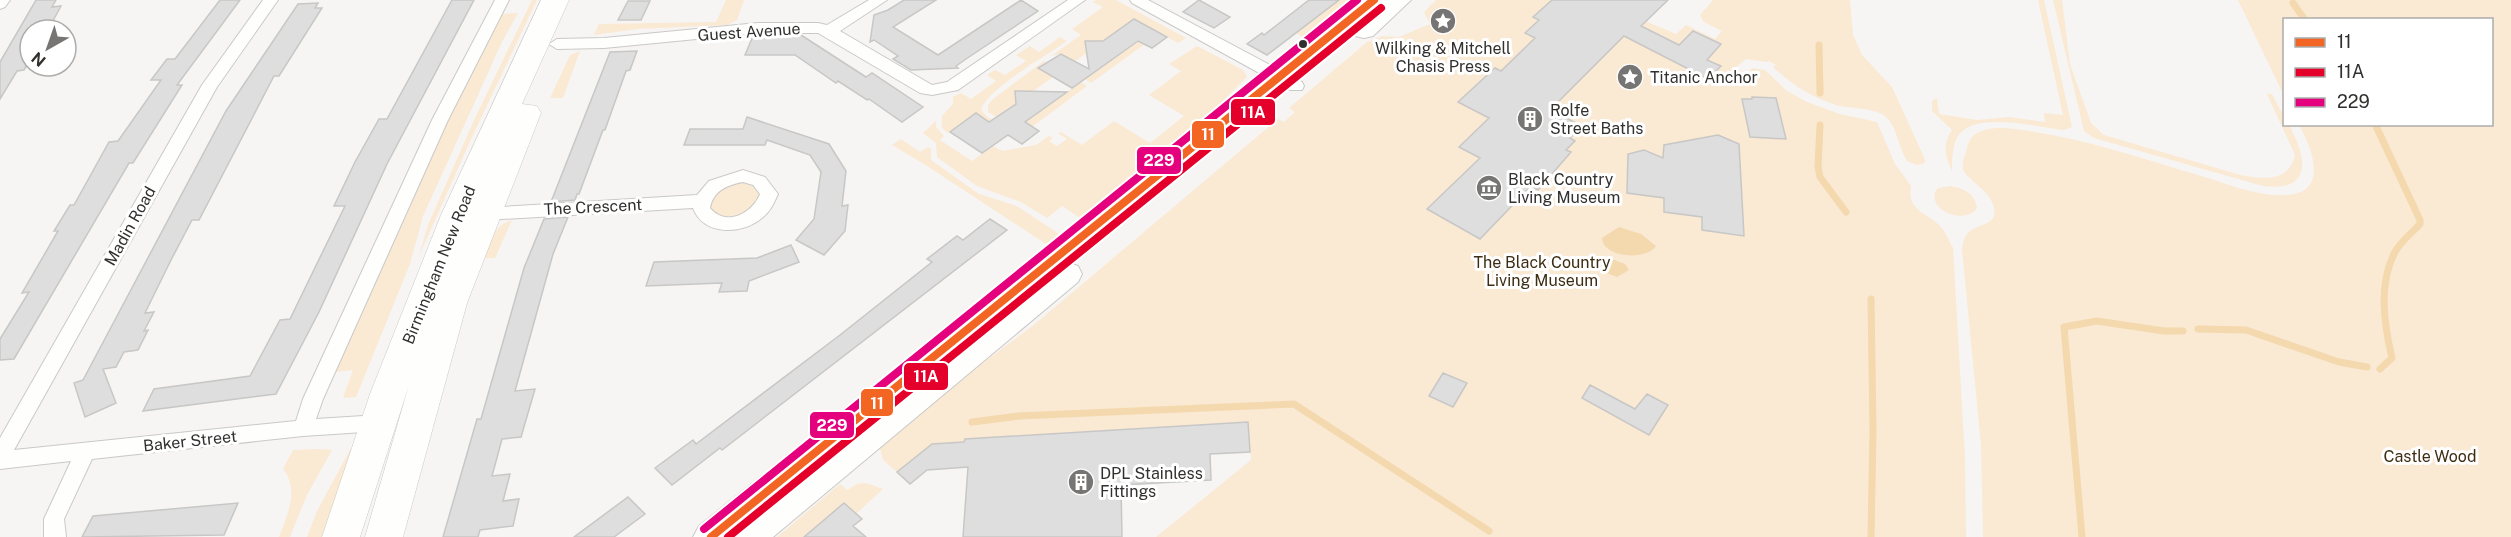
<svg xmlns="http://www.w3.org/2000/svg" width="2511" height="537" font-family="'Public Sans',sans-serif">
<rect width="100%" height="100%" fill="#f7f5f3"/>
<path fill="#fae9d3" d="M532,0H537L472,137L419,256L428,225L475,118Z
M726,0H744L737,20L727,25L638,29L594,35L599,24L716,22Z
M1096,0H1116L1186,38L1178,43L1134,19L1074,62L1064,60L1065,56L1061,54L1051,56L1081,35L1072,29L1103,7L1093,2Z
M1339,0H1354L1305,38L1280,25L1305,27L1331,3L1334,4Z
M1436,0H1596L1676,34L1686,25L1715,39L1722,31L1704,22L1700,15L1713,0H1850L1853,35L1862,55L1892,87L1924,157L1925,163L1917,165L1907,161C1899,149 1898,131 1888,119C1878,107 1850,109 1836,105C1811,97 1792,85 1773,67L1776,65L1769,61L1767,62L1746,59L1735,68L1747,74L1752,68L1765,70L1787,91L1807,102L1840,114L1877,122L1895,164L1911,186C1906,210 1927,213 1940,226C1946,232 1949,241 1953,248L1965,458L1966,537H1156L1251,460L1248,422L965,439L964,442L932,444L897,472L883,460L880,448L976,368L1035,324L1278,119L1284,122L1295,112L1289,108L1367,42L1382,36L1399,37L1430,24L1424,12Z
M2038,0H2044L2072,127L2064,130C2039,128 1972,109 1957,138C1952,148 1952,160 1952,171C1945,155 1942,145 1952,130L1932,111V101L1937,98L1939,114L1977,120L2009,117L2045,122L2044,113L2063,115Z
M2053,0H2062L2070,64L2091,123L2104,135L2237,174C2259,179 2289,184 2295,155L2267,94H2272L2284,117V124L2289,125C2307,158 2313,192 2263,186L2094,138L2084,131Z
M2238,0H2511V537H1983L1981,445L1962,249C1963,243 1964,235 1970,231C1981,223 2002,225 1992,202C1986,188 1971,183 1963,170C1962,163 1964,158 1966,152C1968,144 1969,138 1977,133C1994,124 2017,129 2035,132C2091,141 2144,159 2198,175C2226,183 2256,197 2286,195C2330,193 2312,148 2299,125L2492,124V20H2284V96Z
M518,13L502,42L423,216L410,264L356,397L343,398L353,370L335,372L425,166L501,14Z
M1060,37L1067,41C1046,56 990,87 981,109L986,116L993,120L989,122L975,114L948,133L942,128V116L953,104V97L961,93L971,99L996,81L987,75L995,70L1005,75L1026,61L1016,55L1030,46L1039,52Z
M1138,41L1145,44L1091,83L1085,79Z
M1197,46L1243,70L1247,77L1217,107L1080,218L1062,206L1047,218L1021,202L977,186L937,157L936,143L923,133L936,121V127L944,136L940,140L972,161L993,146L1002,151L1036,145L1049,136L1053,138L1049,141L1057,146L1067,139L1058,133L1061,132L1082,145L1114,121L1150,143L1184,116L1149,95L1181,71L1169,64Z
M580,51L563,98H550L570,55Z
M1044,61L1046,62L1039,67L1048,70L1053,77L1029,94L1020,91L1015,94V98L1020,101L996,117L988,112V105L993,99Z
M1081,82L1087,86L1032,127L1025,122Z
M901,139L920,152L928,147L931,149V160L979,194L1017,206L1059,234L1046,244L924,164L892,145Z
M740,182C749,183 757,185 760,195C752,213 724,229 710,207C714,190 724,186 740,182Z
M1950,186C1963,188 1975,193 1977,208C1966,225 1929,212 1935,192L1938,188Z
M512,220L495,258H484C490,241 493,226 512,220Z
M351,448L357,451L328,537H307L317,511Z
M318,449L332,450L307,495L290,537H279C287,515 300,490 283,469L293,450Z
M866,483L883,489L857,513L862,519L850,529L858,537H777L840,484L847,490L857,484Z"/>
<path fill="#f4d8ae" d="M1619,227L1641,234L1656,246C1646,261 1603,258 1602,238Z
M1609,258L1625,264L1629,270L1617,277L1593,268L1596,261Z"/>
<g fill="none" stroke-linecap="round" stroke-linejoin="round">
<path stroke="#f4d8ae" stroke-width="7" d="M2293,3L2305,20
M1819,45L1820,93
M2375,124L2420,220V224C2412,233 2401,241 2395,252C2378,284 2384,324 2392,358L2380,369
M1820,125L1818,167L1820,177L1846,212
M1871,299L1873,430L1871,537
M2198,329L2246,330L2339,362L2367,367
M972,422L1019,416L1294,404L1489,531
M2082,537L2064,327L2097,321L2164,331H2183"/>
</g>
<path fill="#dfdede" stroke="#c7c7c6" stroke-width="1.5" d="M36,0H56L52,7L61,6L48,30H30V60L24,70L17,71L0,99V62Z
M220,0H240L177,85H182L133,163H129L14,359L0,360V339L29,292L22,293L58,231H54L70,205H74L109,142L118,141L161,80H151L167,59H175Z
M452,0H474L387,164L319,312L276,394L143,411L154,389L250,376L280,320L290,319L345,206H334L355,162L379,119H387Z
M904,0H936L893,27L938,55L1021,0L1038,11L966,59L956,66L958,68L911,70L893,59L898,56L874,40L870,42L874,15L888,10Z
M1199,0L1230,17L1214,28L1183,12Z
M1309,0H1339L1267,55L1247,44L1262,33L1264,35Z
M1552,0H1668L1641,26L1679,45L1693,31L1721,44L1707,60L1721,66L1708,79L1624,36L1555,105L1559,107L1554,112L1582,126L1570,138L1575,141L1566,150L1571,152L1538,190L1531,186L1480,239L1427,209L1480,158L1459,147L1489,118L1458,102L1495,68L1501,71L1535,38L1525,33L1539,20L1533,17Z
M628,1H650L641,20H618Z
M318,3L315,8H322L279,76H274L199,220H192L171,260L145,313L154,312L144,331L148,330L138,350L124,352L116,367L103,369L116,403L85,417L74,383L83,380L226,111L298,4Z
M1134,19L1167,37L1152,48L1138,41L1072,88L1038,68L1061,54L1089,69L1085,41H1103Z
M801,35L866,77L872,73L923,107L902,122L869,99L867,100L838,81L836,83L795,55H745L753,36Z
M637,51L630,70L626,71L605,130H603L579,194H577L575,200L551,202L610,52Z
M1015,91L1067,92L1025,122L1039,131L1022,144L1008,135L982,153L950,132L976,113L989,122L1016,104Z
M1752,97L1776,98L1786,139L1750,137L1742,99H1752Z
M747,117L829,144L846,171L842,206L848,205L845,231L824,255L796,240L814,219L821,172L810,155L767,140L765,145H684L690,129H743Z
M1718,135L1739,144L1744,236L1702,230V217L1664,212V198L1627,193L1628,154L1644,150L1663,158L1664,145Z
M568,217L553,254L515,391L535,389L521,437L502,439L492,476L510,474L503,501L519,499L513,526L480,530L478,537H443L477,419H481L524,268L544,219Z
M990,219L1007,230L722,450L720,448L672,485L655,468L693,440L696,444L840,335L932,262L927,259L957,236L963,240Z
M791,245L799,262L749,281L747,291L719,292L722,283L646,286L654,262L757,258Z
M1443,373L1467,383L1453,407L1429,396Z
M1590,385L1635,409L1647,394L1668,405L1649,435L1582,398Z
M1248,422L1250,452L1210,454L1211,480L1121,485L1122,537H963L968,467L927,470L910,484L897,472L932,444L964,442L965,439Z
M628,497L645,514L614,537H574Z
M238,503L224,535L82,537L93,516Z
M844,503L862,519L853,526L866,537H804Z"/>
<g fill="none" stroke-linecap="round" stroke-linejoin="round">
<g stroke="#cac9c8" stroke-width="2">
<path id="street" d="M0,0H10L5,7L0,9Z
M263,0H278L217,87L14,450L296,421L303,399L432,120L495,0H509L448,120L323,399L316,419L379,415L386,417L389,423L386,429L379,431L303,436L92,459L64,519L66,537H44V519L71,461L0,469V438L202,85Z
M869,0H887L840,31L932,85L947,82L1068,0H1085L958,90L932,95L920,93L818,33H758L604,48L557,49L549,44L557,39L604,38L758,23H818L827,25Z
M1130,0H1148L1302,82L1304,86L1302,90H1290L1132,3Z
M743,170L765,177L778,194C774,203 770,212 762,218C742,235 703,236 693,208L485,220L479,218L476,214L479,210L485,208L697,195L709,181ZM743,182L753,185L760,194C752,214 726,227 710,208C713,191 727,185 743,182Z"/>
</g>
<g stroke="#cac9c8" stroke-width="2">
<path id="primary" d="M1358,0H1411L1373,36L1364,38L1355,36L1352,31L1069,263L1078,266L1082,274L1078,282L773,537H693L699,526Z"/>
</g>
<g stroke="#cac9c8" stroke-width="1">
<path id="highway" d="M541,0H569L522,104L537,106L541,113L467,303L403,537H365L409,385L360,537H322L370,394L441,215Z"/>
</g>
<use href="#street" fill="#fefefd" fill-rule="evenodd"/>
<use href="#primary" fill="#fefefd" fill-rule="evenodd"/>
<use href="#highway" fill="#fefefd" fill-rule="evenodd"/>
<g stroke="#fff" stroke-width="12">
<path id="bus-1" d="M711,537L1374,0"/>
</g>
<g stroke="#fff" stroke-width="12">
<path id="bus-2" d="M728,537L1381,8"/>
</g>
<g stroke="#fff" stroke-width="12">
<path id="bus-3" d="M704,529L1357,0"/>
</g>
<use href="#bus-1" stroke="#f26522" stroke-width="8"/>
<use href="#bus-2" stroke="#e4002b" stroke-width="8"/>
<use href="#bus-3" stroke="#e5007d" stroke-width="8"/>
</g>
<defs>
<g id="sight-disc" transform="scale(1.35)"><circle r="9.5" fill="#767574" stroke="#fff"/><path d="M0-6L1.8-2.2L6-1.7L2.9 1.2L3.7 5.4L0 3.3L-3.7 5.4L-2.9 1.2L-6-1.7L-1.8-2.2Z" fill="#fff"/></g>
<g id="building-disc" transform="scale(1.35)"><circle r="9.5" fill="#767574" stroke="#fff"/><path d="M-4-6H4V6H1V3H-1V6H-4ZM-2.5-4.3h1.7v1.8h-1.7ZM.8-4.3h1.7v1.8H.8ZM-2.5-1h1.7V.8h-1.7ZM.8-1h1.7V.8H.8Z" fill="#fff"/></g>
<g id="museum-disc" transform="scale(1.35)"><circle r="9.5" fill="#767574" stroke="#fff"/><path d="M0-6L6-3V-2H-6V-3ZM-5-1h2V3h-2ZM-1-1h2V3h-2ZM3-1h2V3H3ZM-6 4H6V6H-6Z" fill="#fff"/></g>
</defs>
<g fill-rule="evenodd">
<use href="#sight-disc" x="1443" y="21"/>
<use href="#sight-disc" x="1630" y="77"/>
<use href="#building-disc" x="1530" y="119"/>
<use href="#museum-disc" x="1489" y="188"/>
<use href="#building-disc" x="1081" y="482"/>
</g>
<circle fill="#31302f" stroke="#fff" stroke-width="2" cx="1303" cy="44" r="5"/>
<g text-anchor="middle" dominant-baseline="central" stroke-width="6" stroke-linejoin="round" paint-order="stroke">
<g font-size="16" fill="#31302f" stroke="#fff">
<text transform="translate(749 32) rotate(-4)">Guest Avenue</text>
<text transform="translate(593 207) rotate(-3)">The Crescent</text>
<text transform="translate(130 226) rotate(-61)">Madin Road</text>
<text transform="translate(439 265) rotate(-68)">Birmingham New Road</text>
<text transform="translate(190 441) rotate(-6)">Baker Street</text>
</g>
<g font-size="16" fill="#31302f" stroke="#fff" text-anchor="start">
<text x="1443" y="48" text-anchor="middle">Wilking &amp; Mitchell<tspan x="1443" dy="18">Chasis Press</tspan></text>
<text x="1650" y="77">Titanic Anchor</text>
<text x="1550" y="110">Rolfe<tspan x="1550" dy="18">Street Baths</tspan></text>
<text x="1508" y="179">Black Country<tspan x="1508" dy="18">Living Museum</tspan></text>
<text x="1100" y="473">DPL Stainless<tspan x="1100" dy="18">Fittings</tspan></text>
</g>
<g font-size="16" fill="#3e2d13" stroke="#fff">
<text x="1542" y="262">The Black Country<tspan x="1542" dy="18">Living Museum</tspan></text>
<text x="2430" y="456">Castle Wood</text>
</g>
</g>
<g stroke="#fff" stroke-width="2">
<rect x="1230" y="98" width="46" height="28" rx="6" fill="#e4002b"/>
<rect x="1191" y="120" width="34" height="29" rx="6" fill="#f26522"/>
<rect x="1136" y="146" width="46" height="29" rx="6" fill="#e5007d"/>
<rect x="903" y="362" width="46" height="29" rx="6" fill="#e4002b"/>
<rect x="860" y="388" width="34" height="29" rx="6" fill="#f26522"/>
<rect x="809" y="411" width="46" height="28" rx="6" fill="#e5007d"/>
</g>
<g font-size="16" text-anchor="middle" font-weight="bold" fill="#fff">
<text x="1253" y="118">11A</text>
<text x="1208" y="140">11</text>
<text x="1159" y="166">229</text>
<text x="926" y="382">11A</text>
<text x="877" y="409">11</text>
<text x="832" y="431">229</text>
</g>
<rect x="2283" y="18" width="210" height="108" fill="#ffffff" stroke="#adacac" stroke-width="1.5"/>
<rect x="2295" y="38" width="30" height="9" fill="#f26522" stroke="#adacac" stroke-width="1.5"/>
<text x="2337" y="48" font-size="18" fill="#31302f">11</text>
<rect x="2295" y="68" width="30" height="9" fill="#e4002b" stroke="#adacac" stroke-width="1.5"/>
<text x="2337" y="78" font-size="18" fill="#31302f">11A</text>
<rect x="2295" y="98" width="30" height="9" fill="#e5007d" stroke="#adacac" stroke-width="1.5"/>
<text x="2337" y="108" font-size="18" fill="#31302f">229</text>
<g transform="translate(48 48) rotate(220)"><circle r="28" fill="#ffffff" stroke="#adacac" stroke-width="1.5"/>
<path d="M0-4.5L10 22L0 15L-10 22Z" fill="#767574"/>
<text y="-9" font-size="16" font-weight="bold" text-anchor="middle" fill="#31302f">N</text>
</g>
</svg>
